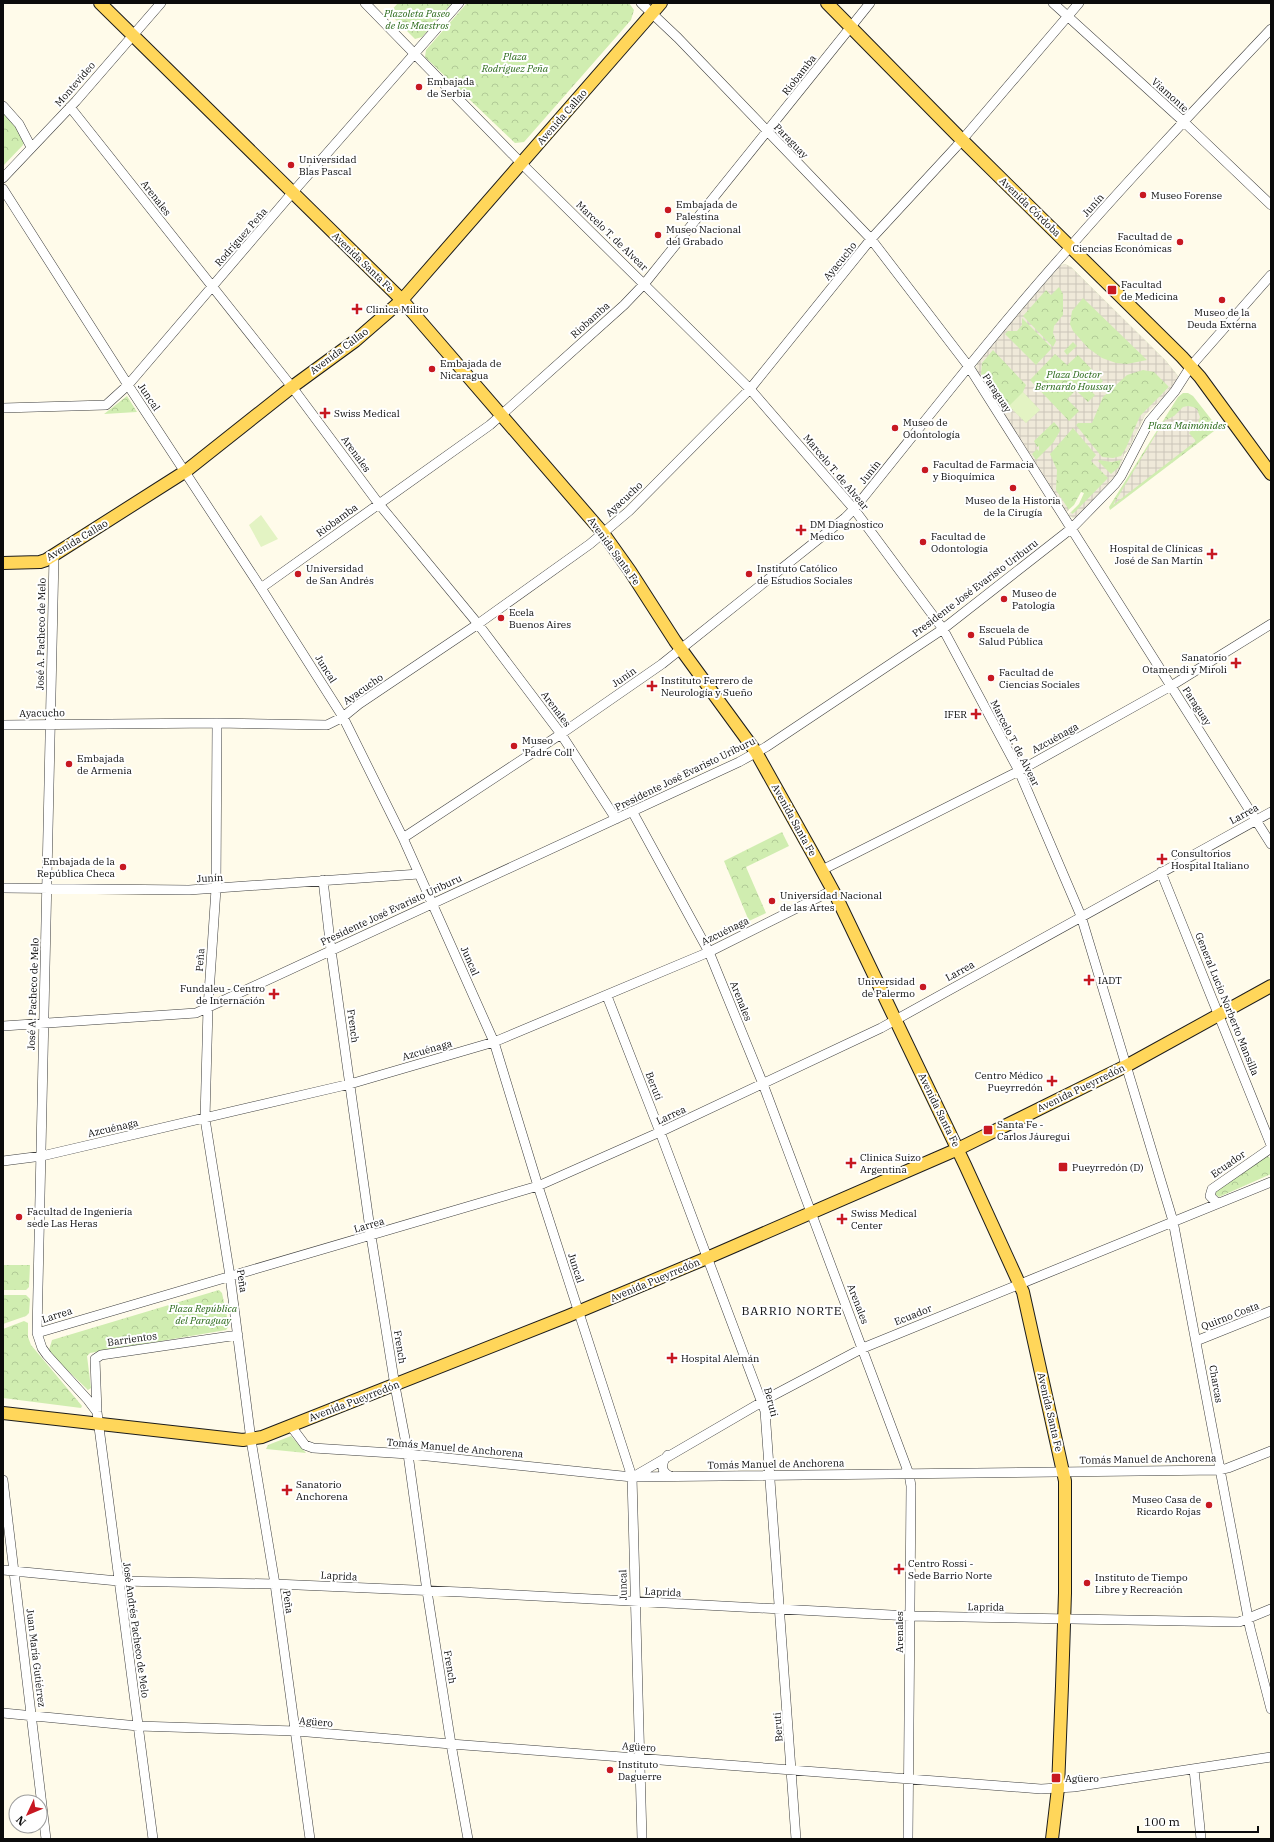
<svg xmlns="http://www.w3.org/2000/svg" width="1274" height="1842" font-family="'IBM Plex Serif',serif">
<defs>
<pattern id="park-crowns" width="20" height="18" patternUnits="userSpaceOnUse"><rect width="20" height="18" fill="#d0edb0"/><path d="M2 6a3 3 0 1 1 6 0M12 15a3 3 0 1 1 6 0" fill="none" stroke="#b1ca96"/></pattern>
<pattern id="plaza-grid" width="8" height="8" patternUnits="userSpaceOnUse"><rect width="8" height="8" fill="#efe9d9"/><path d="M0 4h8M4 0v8" fill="none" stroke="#ccc6b9"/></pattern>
</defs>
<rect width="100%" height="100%" fill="#fffbea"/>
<path fill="url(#park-crowns)" d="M398,3H452L422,37L415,39L389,13Z
M467,3H629L634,10L631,20L524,142L515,143L425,57L426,50Z
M3,110L13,118L25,141L23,145L3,166Z
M1065,264L1071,267L1166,361L1178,376L1145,415L1128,450L1124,454L1119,470L1074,518L1068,515L1079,504L1084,493L1081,492L1074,505L1066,512L976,371L978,360L1059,266Z
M1183,393H1188L1193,396L1218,428L1110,510L1109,507L1178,397Z
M127,396L137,412L104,414Z
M782,832L789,846L746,867L766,913L749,921L724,861Z
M1266,1154L1271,1159V1174L1219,1197L1215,1194L1214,1191Z
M3,1265H30L29,1287L26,1290H3Z
M219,1290L222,1293L229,1326L226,1330L90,1353L87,1356L91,1388L88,1390L56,1359L49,1350L52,1340Z
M3,1295H26L30,1299L29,1313L26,1316L3,1324Z
M24,1321L28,1323V1337L31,1345L82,1406L81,1408L3,1398V1329Z
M291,1436L306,1453L266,1449L268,1445Z"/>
<path fill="#e3f3c3" d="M1023,392L1040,410L1026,423L1009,406Z
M261,515L278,539L261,547L249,525Z"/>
<path fill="url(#plaza-grid)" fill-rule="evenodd" d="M1065,264L1071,267L1166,361L1178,376L1175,386L1145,415L1128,450L1124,454L1121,465L1116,475L1077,517L1074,518L1068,515L1071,512L1072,514L1075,512L1108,478L1091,461L1096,455L1073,428L1050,454L1057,470L1056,490L1069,510L1066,512L976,371L978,360L1059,266ZM1059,287L1063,294V315L1054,326L1053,333L1056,341L1053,347L1023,316L1046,290L1051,295ZM1083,298L1147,360L1127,364L1116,363L1102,358L1088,348L1073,331L1070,324L1072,311ZM1022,318L1052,348L1036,365L1005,334L1008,331H1017L1022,325ZM1073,342L1077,346L1067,355L1064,351ZM993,350L1026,385L1023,392L1040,410L1026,423L1009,406L999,401L981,374L982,363ZM1055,354L1067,365L1078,355L1103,381L1092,392L1095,395L1088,402L1076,390L1067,399L1079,411L1069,421L1030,380ZM1143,370L1154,372L1169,387L1140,416L1126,448L1121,456L1113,458L1102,457L1076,425L1078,423H1092L1103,397L1127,375ZM1054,422L1059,428L1060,431L1053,443L1036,460L1032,454L1037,449L1039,451V446L1037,447L1034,441ZM1099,460L1112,462L1121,460L1119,467L1111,474L1098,461Z
M1188,406L1193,407L1197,409L1200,417L1198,423L1189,433L1196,441L1113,505L1164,421L1174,416L1183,407Z"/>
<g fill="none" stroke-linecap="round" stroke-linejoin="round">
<g stroke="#3e3e3e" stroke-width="10">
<path id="minor" d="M365,3L521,163L750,389L854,509L943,629L1019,771L1081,916L1173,1221L1250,1628L1271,1709
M641,3L678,38L871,239L969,367L1271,844
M1053,3L1184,122L1271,205
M3,106L19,124L31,147
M70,107L292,387L379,504L478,624L561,734L616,819
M3,178L76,101L161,3
M3,189L128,385L261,588L343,717L403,838L494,1042L538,1186L632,1477L642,1839
M3,408L106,405L128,385L293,192L459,3
M54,556L37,1333L42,1348L47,1355L88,1400L97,1412
M261,588L490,425L624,305L645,283L870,3
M217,723L216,889L208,1008L205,1119L230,1276L251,1440L275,1584L310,1839
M3,725L217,723L327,725L343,717L359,704L478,624L590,544L629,511L750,389L871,239L956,147L1079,3
M632,811L709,952L763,1084L909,1474L911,1486L908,1839
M403,838L561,734L662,664L845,518L854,509C923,424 990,337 1063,255C1130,178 1201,103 1271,29
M822,870L1019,771L1171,686L1271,624
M1161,872L1271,1145
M323,880L331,950L371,1236L395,1386L408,1454L427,1591L451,1744L468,1839
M3,888L189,890L419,874
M607,996L660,1132L765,1411L796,1839
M3,1026L196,1013L739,762L766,747L943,629L1072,528L1115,484L1121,476L1149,422L1175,391L1191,366L1271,275
M3,1161L42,1156L350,1084L494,1042L709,952L833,890
M1217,1203L1210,1196L1212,1189L1271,1148
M37,1333L538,1186L660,1132L881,1028L1271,812
M1196,1341L1271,1311
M290,1425L305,1445L313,1448L408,1454L632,1477L1220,1470L1228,1468L1271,1451
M668,1455C661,1462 660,1472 670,1476
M633,1477L774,1395L863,1348L1271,1182
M3,1480L46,1839
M3,1570L118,1581L275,1584L461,1592L910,1616L1239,1622L1271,1609
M3,1713L138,1726L296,1731L451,1744L1041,1789L1074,1787L1271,1757
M1194,1769L1201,1839
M153,1839L97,1412L95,1359L101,1355L238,1335"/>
</g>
<g stroke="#1c1c1c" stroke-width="14">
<path id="major" d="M100,3L402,300L603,533L630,571L675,641L756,752L813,854L837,898L965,1165L1023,1292L1065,1481V1593L1062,1686L1058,1788L1052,1839
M827,3L962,140L1182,357L1200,377L1271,474
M3,563L40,562L46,560L186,471L292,387L355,341L402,300L661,3
M3,1413L243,1440L262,1437L568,1316L707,1258L958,1149L1126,1066L1271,986"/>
</g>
<use href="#minor" stroke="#fff" stroke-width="9"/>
<use href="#major" stroke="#ffd65a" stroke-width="12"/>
</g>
<g fill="#c71821" stroke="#fff" stroke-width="1.5">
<circle cx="419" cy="87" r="4"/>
<circle cx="291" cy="165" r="4"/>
<circle cx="1143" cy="195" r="4"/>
<circle cx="668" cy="210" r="4"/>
<circle cx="658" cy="235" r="4"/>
<circle cx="1180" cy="242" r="4"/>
<rect x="1107" y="285" width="10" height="10" rx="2"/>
<circle cx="1222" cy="300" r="4"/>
<path d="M355 303h4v4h4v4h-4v4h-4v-4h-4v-4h4z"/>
<circle cx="432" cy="369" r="4"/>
<path d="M323 407h4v4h4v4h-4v4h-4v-4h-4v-4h4z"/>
<circle cx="895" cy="428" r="4"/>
<circle cx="925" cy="470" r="4"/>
<circle cx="1013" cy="488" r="4"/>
<path d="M799 524h4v4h4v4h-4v4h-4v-4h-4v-4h4z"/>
<circle cx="923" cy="542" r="4"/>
<path d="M1210 548h4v4h4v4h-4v4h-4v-4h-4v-4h4z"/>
<circle cx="298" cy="574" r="4"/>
<circle cx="749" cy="574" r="4"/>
<circle cx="1004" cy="599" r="4"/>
<circle cx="501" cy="618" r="4"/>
<circle cx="971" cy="635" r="4"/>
<path d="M1234 657h4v4h4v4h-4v4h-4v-4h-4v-4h4z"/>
<circle cx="991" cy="678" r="4"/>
<path d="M650 680h4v4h4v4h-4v4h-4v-4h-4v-4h4z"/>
<path d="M974 708h4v4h4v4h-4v4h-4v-4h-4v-4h4z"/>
<circle cx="514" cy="746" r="4"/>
<circle cx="69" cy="764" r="4"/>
<path d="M1160 853h4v4h4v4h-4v4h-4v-4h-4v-4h4z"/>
<circle cx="123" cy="867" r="4"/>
<circle cx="772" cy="901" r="4"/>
<path d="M1087 974h4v4h4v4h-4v4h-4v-4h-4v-4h4z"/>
<circle cx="923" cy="987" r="4"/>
<path d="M272 988h4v4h4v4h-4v4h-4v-4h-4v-4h4z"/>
<path d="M1050 1075h4v4h4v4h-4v4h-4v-4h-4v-4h4z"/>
<rect x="983" y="1125" width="10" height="10" rx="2"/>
<path d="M849 1157h4v4h4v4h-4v4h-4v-4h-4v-4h4z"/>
<rect x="1058" y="1162" width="10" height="10" rx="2"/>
<circle cx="19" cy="1217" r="4"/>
<path d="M840 1213h4v4h4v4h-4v4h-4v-4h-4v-4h4z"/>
<path d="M670 1352h4v4h4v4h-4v4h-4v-4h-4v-4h4z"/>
<path d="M285 1484h4v4h4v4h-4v4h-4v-4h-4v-4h4z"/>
<circle cx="1209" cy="1505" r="4"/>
<path d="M897 1563h4v4h4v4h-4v4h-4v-4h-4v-4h4z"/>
<circle cx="1087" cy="1583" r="4"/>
<circle cx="610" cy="1770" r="4"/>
<rect x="1051" y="1773" width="10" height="10" rx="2"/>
</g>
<g text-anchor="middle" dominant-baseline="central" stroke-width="4" stroke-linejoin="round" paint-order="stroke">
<g font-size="10" font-style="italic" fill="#286817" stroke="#fff">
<text x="417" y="13">Plazoleta Paseo<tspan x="417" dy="12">de los Maestros</tspan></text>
<text x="515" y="56">Plaza<tspan x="515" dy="12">Rodríguez Peña</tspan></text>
<text x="1074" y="374">Plaza Doctor<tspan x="1074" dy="12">Bernardo Houssay</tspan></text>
<text x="1187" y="425">Plaza Maimónides</text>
<text x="203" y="1308">Plaza República<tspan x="203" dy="12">del Paraguay</tspan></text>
</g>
<g font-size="10" fill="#0b0b0b" stroke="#fff">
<text transform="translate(799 75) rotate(-52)">Riobamba</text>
<text transform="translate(75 84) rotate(-49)">Montevideo</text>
<text transform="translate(1170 95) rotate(42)">Viamonte</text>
<text transform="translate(562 117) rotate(-49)">Avenida Callao</text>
<text transform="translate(791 141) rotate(46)">Paraguay</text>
<text transform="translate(156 198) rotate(52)">Arenales</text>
<text transform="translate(1093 205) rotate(-48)">Junín</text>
<text transform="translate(1030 207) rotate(44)">Avenida Córdoba</text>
<text transform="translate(612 236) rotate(44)">Marcelo T. de Alvear</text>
<text transform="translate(241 237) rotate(-49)">Rodríguez Peña</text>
<text transform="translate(840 261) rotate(-51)">Ayacucho</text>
<text transform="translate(363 262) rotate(44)">Avenida Santa Fe</text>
<text transform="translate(590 320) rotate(-42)">Riobamba</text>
<text transform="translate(339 351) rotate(-37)">Avenida Callao</text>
<text transform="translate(997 393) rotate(57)">Paraguay</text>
<text transform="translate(149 397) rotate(56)">Juncal</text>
<text transform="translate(356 454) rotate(54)">Arenales</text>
<text transform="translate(836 472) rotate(50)">Marcelo T. de Alvear</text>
<text transform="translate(870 472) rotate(-51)">Junín</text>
<text transform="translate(624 499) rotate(-43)">Ayacucho</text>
<text transform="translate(337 520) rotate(-36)">Riobamba</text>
<text transform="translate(77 540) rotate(-31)">Avenida Callao</text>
<text transform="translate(614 551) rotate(54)">Avenida Santa Fe</text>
<text transform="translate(975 588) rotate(-37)">Presidente José Evaristo Uriburu</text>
<text transform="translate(41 634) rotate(-89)">José A. Pacheco de Melo</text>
<text transform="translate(326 669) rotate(58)">Juncal</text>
<text transform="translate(624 677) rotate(-35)">Junín</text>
<text transform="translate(363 689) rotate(-35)">Ayacucho</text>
<text transform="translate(1197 706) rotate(57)">Paraguay</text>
<text transform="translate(556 709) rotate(53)">Arenales</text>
<text transform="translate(42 713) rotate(-1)">Ayacucho</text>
<text transform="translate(1055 738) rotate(-29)">Azcuénaga</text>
<text transform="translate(1015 743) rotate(63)">Marcelo T. de Alvear</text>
<text transform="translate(685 774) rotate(-26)">Presidente José Evaristo Uriburu</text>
<text transform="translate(1244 814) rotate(-29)">Larrea</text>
<text transform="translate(794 820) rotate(61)">Avenida Santa Fe</text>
<text transform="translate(210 878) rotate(-3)">Junín</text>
<text transform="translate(391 910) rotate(-25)">Presidente José Evaristo Uriburu</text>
<text transform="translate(725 931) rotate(-26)">Azcuénaga</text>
<text transform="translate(200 960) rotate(-86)">Peña</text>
<text transform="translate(470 961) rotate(66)">Juncal</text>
<text transform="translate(960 971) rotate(-29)">Larrea</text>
<text transform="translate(33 994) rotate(-88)">José A. Pacheco de Melo</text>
<text transform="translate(741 1001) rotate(68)">Arenales</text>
<text transform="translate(1227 1004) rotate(68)">General Lucio Norberto Mansilla</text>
<text transform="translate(353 1026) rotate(82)">French</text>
<text transform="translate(427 1050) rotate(-16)">Azcuénaga</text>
<text transform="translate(654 1086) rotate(69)">Beruti</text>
<text transform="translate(1081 1088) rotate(-26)">Avenida Pueyrredón</text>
<text transform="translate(939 1110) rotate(64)">Avenida Santa Fe</text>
<text transform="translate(671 1115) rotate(-25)">Larrea</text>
<text transform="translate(113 1128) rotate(-13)">Azcuénaga</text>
<text transform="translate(1228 1164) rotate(-35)">Ecuador</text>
<text transform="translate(369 1225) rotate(-16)">Larrea</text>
<text transform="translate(576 1268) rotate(72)">Juncal</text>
<text transform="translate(655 1280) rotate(-23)">Avenida Pueyrredón</text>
<text transform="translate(242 1281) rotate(82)">Peña</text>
<text transform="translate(858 1304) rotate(69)">Arenales</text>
<text transform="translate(57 1315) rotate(-18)">Larrea</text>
<text transform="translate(913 1315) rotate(-22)">Ecuador</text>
<text transform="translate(1230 1316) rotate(-21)">Quirno Costa</text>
<text transform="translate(132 1339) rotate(-8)">Barrientos</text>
<text transform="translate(400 1347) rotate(81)">French</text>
<text transform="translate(1216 1384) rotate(80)">Charcas</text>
<text transform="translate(354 1401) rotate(-21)">Avenida Pueyrredón</text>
<text transform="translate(771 1402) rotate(76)">Beruti</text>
<text transform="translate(1050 1412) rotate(77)">Avenida Santa Fe</text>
<text transform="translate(455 1448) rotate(5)">Tomás Manuel de Anchorena</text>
<text transform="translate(1148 1459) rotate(-1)">Tomás Manuel de Anchorena</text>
<text transform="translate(776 1464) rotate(-1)">Tomás Manuel de Anchorena</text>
<text transform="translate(339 1576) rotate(3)">Laprida</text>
<text transform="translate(623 1585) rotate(-91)">Juncal</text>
<text transform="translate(663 1592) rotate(3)">Laprida</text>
<text transform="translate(288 1602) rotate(82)">Peña</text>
<text transform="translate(986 1607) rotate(1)">Laprida</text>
<text transform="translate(136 1630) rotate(82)">José Andrés Pacheco de Melo</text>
<text transform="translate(899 1632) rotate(-90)">Arenales</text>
<text transform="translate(36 1658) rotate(83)">Juan María Gutiérrez</text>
<text transform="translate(450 1667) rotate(81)">French</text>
<text transform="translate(316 1722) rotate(5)">Agüero</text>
<text transform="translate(778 1727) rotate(-94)">Beruti</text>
<text transform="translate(639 1747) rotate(4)">Agüero</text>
</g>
<g font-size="10" fill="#0b0b0b" stroke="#fff" text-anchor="start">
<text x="427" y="81">Embajada<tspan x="427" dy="12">de Serbia</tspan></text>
<text x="299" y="159">Universidad<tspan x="299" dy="12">Blas Pascal</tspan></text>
<text x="1151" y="195">Museo Forense</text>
<text x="676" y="204">Embajada de<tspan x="676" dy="12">Palestina</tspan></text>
<text x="666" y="229">Museo Nacional<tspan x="666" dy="12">del Grabado</tspan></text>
<text x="1172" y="236" text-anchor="end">Facultad de<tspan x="1172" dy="12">Ciencias Económicas</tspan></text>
<text x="1121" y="284">Facultad<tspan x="1121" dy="12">de Medicina</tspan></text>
<text x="366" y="309">Clinica Milito</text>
<text x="1222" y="312" text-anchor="middle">Museo de la<tspan x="1222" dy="12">Deuda Externa</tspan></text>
<text x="440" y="363">Embajada de<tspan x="440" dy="12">Nicaragua</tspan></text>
<text x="334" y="413">Swiss Medical</text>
<text x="903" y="422">Museo de<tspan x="903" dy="12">Odontología</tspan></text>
<text x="933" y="464">Facultad de Farmacia<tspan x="933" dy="12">y Bioquímica</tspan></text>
<text x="1013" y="500" text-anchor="middle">Museo de la Historia<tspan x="1013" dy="12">de la Cirugía</tspan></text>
<text x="810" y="524">DM Diagnostico<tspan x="810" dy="12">Medico</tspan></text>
<text x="931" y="536">Facultad de<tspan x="931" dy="12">Odontologia</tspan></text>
<text x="1203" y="548" text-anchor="end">Hospital de Clínicas<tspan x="1203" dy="12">José de San Martín</tspan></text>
<text x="306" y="568">Universidad<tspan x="306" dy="12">de San Andrés</tspan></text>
<text x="757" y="568">Instituto Católico<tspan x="757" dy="12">de Estudios Sociales</tspan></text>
<text x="1012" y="593">Museo de<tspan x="1012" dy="12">Patología</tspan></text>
<text x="509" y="612">Ecela<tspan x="509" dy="12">Buenos Aires</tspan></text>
<text x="979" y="629">Escuela de<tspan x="979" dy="12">Salud Pública</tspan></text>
<text x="1227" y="657" text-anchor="end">Sanatorio<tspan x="1227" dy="12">Otamendi y Miroli</tspan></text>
<text x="999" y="672">Facultad de<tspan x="999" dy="12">Ciencias Sociales</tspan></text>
<text x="661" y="680">Instituto Ferrero de<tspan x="661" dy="12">Neurología y Sueño</tspan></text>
<text x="967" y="714" text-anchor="end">IFER</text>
<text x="522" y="740">Museo<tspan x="522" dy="12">'Padre Coll'</tspan></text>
<text x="77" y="758">Embajada<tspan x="77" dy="12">de Armenia</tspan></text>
<text x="1171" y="853">Consultorios<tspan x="1171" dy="12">Hospital Italiano</tspan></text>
<text x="115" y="861" text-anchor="end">Embajada de la<tspan x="115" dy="12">República Checa</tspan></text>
<text x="780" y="895">Universidad Nacional<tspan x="780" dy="12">de las Artes</tspan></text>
<text x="1098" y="980">IADT</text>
<text x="915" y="981" text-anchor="end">Universidad<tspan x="915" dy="12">de Palermo</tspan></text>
<text x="265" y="988" text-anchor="end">Fundaleu - Centro<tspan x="265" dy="12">de Internación</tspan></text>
<text x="1043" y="1075" text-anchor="end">Centro Médico<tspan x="1043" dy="12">Pueyrredón</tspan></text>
<text x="997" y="1124">Santa Fe -<tspan x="997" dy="12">Carlos Jáuregui</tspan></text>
<text x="860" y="1157">Clinica Suizo<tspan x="860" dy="12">Argentina</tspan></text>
<text x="1072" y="1167">Pueyrredón (D)</text>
<text x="27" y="1211">Facultad de Ingeniería<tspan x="27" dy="12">sede Las Heras</tspan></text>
<text x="851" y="1213">Swiss Medical<tspan x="851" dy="12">Center</tspan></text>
<text x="681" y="1358">Hospital Alemán</text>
<text x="296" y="1484">Sanatorio<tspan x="296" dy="12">Anchorena</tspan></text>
<text x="1201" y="1499" text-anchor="end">Museo Casa de<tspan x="1201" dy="12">Ricardo Rojas</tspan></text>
<text x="908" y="1563">Centro Rossi -<tspan x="908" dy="12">Sede Barrio Norte</tspan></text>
<text x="1095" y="1577">Instituto de Tiempo<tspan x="1095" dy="12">Libre y Recreación</tspan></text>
<text x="618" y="1764">Instituto<tspan x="618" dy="12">Daguerre</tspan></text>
<text x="1065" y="1778">Agüero</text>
</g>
<g font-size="12" letter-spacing="1" fill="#0b0b0b" stroke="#fff">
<text x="792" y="1310">BARRIO NORTE</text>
</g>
</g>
<rect width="1274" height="1842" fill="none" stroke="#0b0b0b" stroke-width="8"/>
<g transform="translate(28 1814) rotate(226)"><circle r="19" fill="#ffffff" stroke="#9d9d9d"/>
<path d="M0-3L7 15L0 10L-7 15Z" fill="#c71821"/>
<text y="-6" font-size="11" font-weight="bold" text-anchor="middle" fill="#0b0b0b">N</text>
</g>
<path d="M1138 1826v6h120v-6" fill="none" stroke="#0b0b0b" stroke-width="2"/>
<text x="1144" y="1826" font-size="12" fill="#0b0b0b" stroke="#ffffff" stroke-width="3" paint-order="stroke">100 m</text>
</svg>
